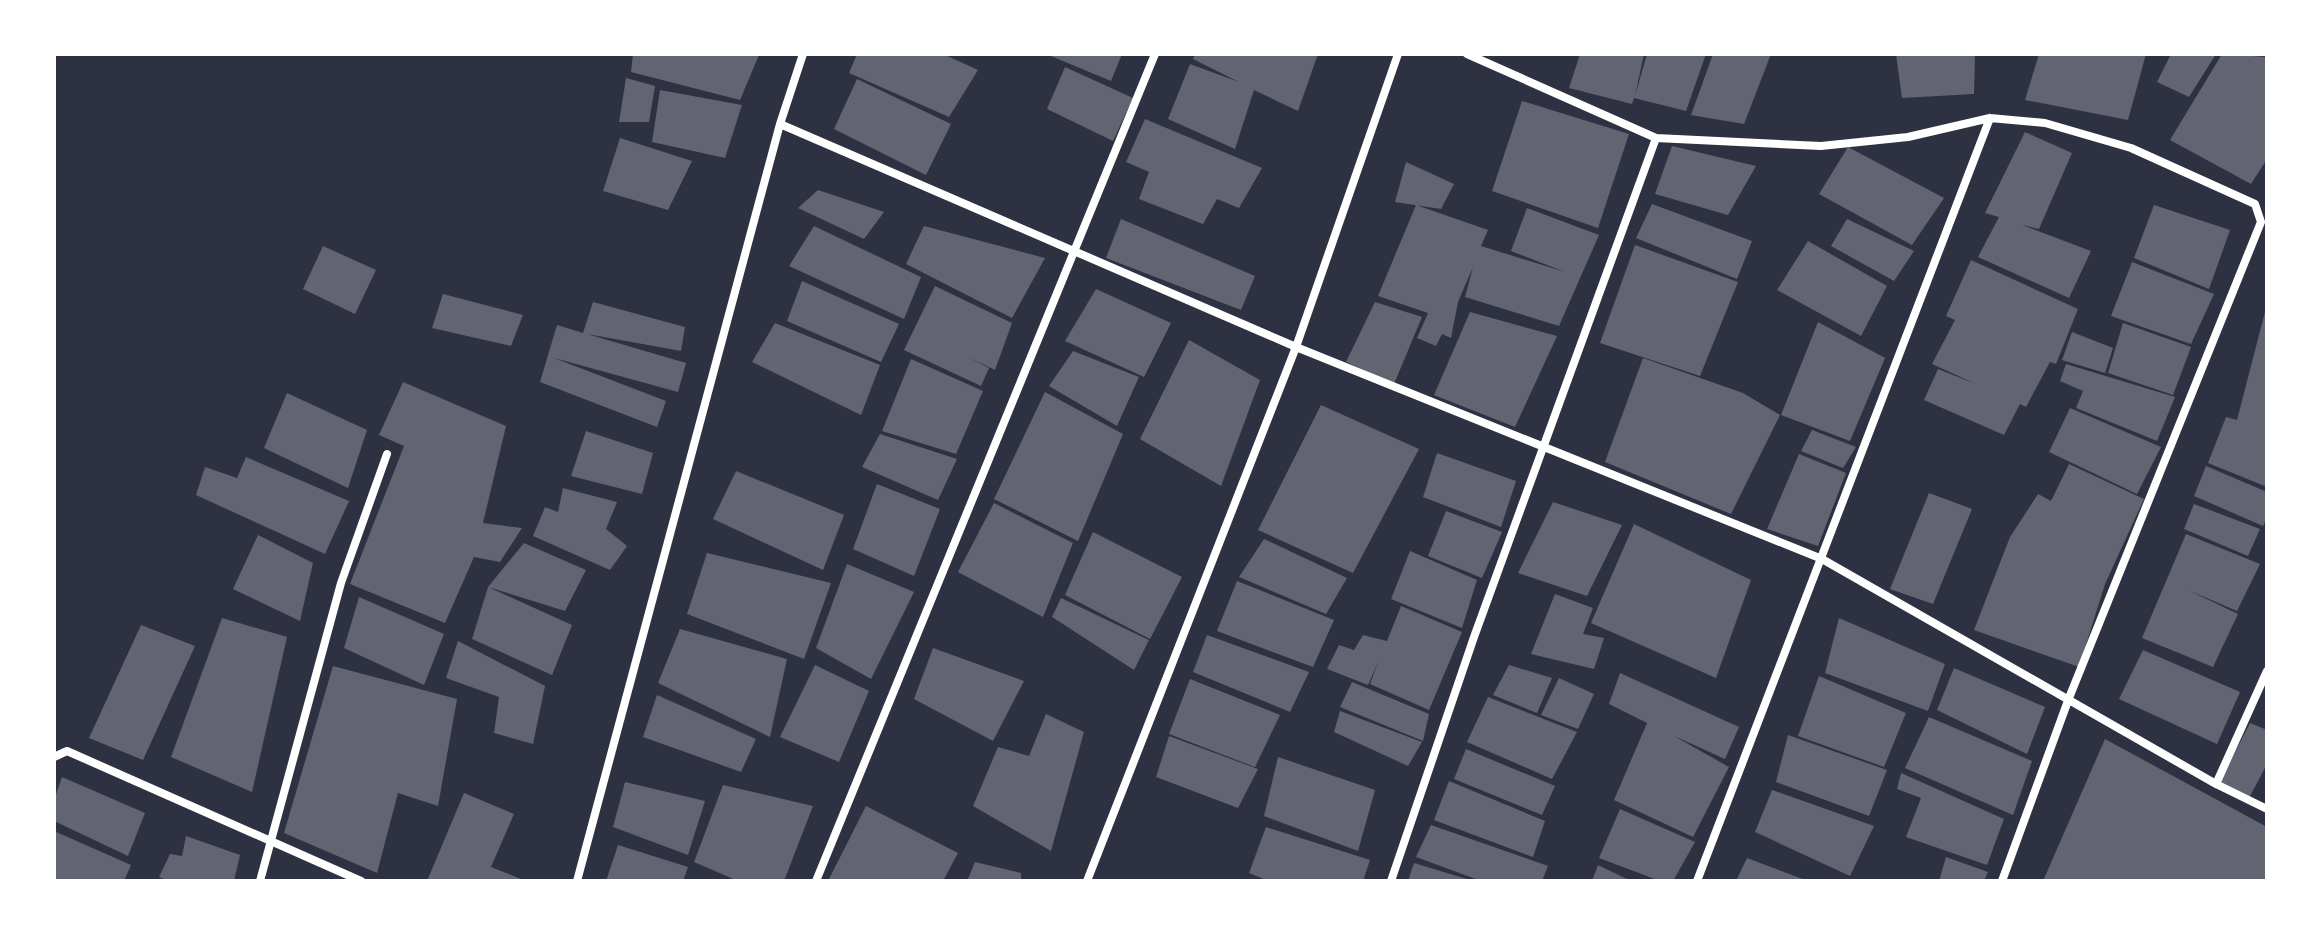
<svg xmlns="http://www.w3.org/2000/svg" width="2321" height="935" font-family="'DM Sans',sans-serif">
<rect width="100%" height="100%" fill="#2d3142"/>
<path fill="#626471" d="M633,54H756L759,55L740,100L631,72Z
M857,54H943L978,70L949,117L849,73Z
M1046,54H1122L1111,81Z
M1195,54H1318L1298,111L1254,90L1235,149L1168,119L1190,64L1239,82L1193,59Z
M1580,54H1644L1635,96L1647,54H1706L1686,111L1634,98L1632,104L1569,88Z
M1713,54H1771L1744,124L1691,115Z
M1896,54H1975L1974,94L1902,98Z
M2039,54H2146L2128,120L2025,100Z
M2171,54H2216L2189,97L2157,82Z
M2222,54L2267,57V159L2251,184L2170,140Z
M1065,67L1133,98L1113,141L1047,109Z
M626,78L655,86L649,122H619Z
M857,79L951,124L926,175L834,129Z
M660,90L742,105L725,158L652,142Z
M1522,101L1629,134L1598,228L1492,191Z
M1145,119L1262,168L1239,208L1217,199L1203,224L1139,199L1149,172L1126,162Z
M2025,132L2072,153L2039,229L2022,225L2091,251L2069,298L1978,257L1999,217L1985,213Z
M620,138L692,161L668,210L603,191Z
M1672,146L1756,166L1728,215L1655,194Z
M1848,147L1944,198L1912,245L1819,194Z
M1406,162L1454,184L1441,209L1395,202Z
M818,190L884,212L864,239L798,208Z
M1652,204L1752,241L1737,279L1636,238Z
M1416,205L1488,230L1481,246L1565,272L1511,251L1527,208L1599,235L1559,326L1465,297L1473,267L1458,302L1451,338L1442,334L1436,346L1417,338L1428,313L1378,296Z
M2154,205L2230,230L2209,289L2134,258Z
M1121,219L1255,276L1241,310L1106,258Z
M1847,219L1914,251L1894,281L1831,246Z
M814,226L921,277L904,319L789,266Z
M924,226L1045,258L1012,318L906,264Z
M1808,241L1887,286L1861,336L1777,290Z
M1635,245L1738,282L1700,376L1600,343Z
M323,246L376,270L355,314L303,289Z
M1971,260L2078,309L2056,364L2050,362L2026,407L2020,404L2004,435L1924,400L1938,369L1976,384L1932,364L1955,320L1946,316Z
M2132,262L2214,294L2191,344L2111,316Z
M802,281L899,324L881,362L787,321Z
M935,286L1012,323L995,370L968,357L989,368L981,386L904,350Z
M1096,289L1171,323L1144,377L1065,341Z
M443,294L523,315L511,346L432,328Z
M593,302L685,327L681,351L587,334L686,363L678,392L554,358L666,401L657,427L540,382L557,325L583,333Z
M1375,302L1422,317L1394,384L1346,362Z
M2267,304V487L2208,463L2226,417L2237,420Z
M1470,312L1557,336L1515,427L1434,395Z
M1818,322L1885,358L1850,441L1781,415Z
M775,323L880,365L861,415L752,362Z
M2123,323L2191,347L2173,395L2108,373Z
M2072,332L2113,348L2105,373L2062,360Z
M1189,340L1260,380L1221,486L1140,439Z
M1073,351L1139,377L1117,426L1049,386Z
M1643,358L1743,393L1780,415L1731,514L1605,462Z
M911,359L983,391L956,454L882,431Z
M2066,364L2175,397L2157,441L2076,408L2083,391L2060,381Z
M403,382L506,426L483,523L522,528L500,562L474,557L445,623L350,584L404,446L379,435Z
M1045,392L1123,434L1078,541L994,499Z
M287,393L367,430L348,488L264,448Z
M1321,405L1419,449L1353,573L1258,530Z
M2070,408L2161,447L2137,494L2049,452Z
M1812,430L1856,447L1843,468L1801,451Z
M586,431L653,453L642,494L571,476Z
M880,434L957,459L938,500L862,467Z
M1437,453L1516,481L1501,527L1423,497Z
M1799,454L1846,473L1818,546L1767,529Z
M246,457L349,501L325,554L196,495L205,467L237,478Z
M2069,464L2144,499L2105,584L2079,667L1974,630L2010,537L2038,494L2051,501Z
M2206,466L2267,492V518L2263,526L2194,496Z
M736,471L844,515L823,570L713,519Z
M877,484L940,509L914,576L853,549Z
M563,488L617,502L606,529L627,546L610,570L533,536L545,507L558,512Z
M1929,493L1972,509L1933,604L1890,589Z
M1553,502L1622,525L1587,596L1518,573Z
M994,503L1073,543L1043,617L958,572Z
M2194,504L2260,529L2248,556L2184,529Z
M1446,511L1502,532L1482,578L1428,556Z
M1634,524L1751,580L1716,678L1591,623Z
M1093,532L1182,577L1150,639L1065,595Z
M2186,534L2260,564L2237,611L2188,590L2238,614L2213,667L2142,638Z
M258,535L313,563L300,621L233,589Z
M1264,539L1347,578L1326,614L1239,577Z
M524,543L586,570L565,611L488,587L572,625L552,675L472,639L488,587Z
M1410,551L1477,580L1462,628L1391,599Z
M707,553L831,583L804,659L687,614Z
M847,564L914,592L871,679L816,648Z
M1237,581L1334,620L1313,667L1217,631Z
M1555,594L1593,608L1583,634L1604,638L1594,669L1531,654Z
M359,597L444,634L424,685L344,648Z
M1061,598L1149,640L1134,670L1052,617Z
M1401,606L1462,632L1429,710L1370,684L1378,662L1368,685L1327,669L1339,645L1354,650L1363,635L1387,641Z
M222,618L287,637L252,792L171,757Z
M1839,618L1945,664L1928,711L1825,673Z
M141,625L195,646L143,760L89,738Z
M680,629L787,659L770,737L658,683Z
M1207,635L1309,672L1290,712L1193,672Z
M458,641L545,686L533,744L494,733L499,697L446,678Z
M933,648L1024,681L993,741L914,699Z
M2143,650L2240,692L2217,744L2119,699Z
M815,665L869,691L839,762L780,737Z
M1509,665L1552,678L1537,713L1493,695Z
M333,666L457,699L438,806L398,793L377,873L284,833Z
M1954,668L2045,707L2027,754L1937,710Z
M1620,673L1739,727L1725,759L1674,736L1729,767L1693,837L1614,800L1647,723L1609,704Z
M1819,676L1906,713L1884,767L1798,736Z
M1559,678L1594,694L1578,729L1541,715Z
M1190,679L1280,715L1255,767L1169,734Z
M1352,682L1429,714L1423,741L1340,707Z
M657,695L756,739L741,772L643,737Z
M1488,697L1577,732L1552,779L1467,742Z
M1340,711L1422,742L1408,766L1334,732Z
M1046,714L1084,732L1051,851L973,806L998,747L1029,756Z
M1929,717L2032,761L2013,815L1905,768Z
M2250,723L2267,730V764L2249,798L2219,783Z
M1788,735L1887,770L1869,816L1776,782Z
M1169,736L1258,769L1238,808L1156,777Z
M2105,739L2267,827V881H2043Z
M1466,749L1555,786L1542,815L1454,779Z
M1278,757L1375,790L1358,851L1264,816Z
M1901,773L2004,819L1987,865L1906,837L1921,798L1897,789Z
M62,777L145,813L128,856L54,821V800Z
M1449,781L1545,821L1533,857L1434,820Z
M625,782L705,801L688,855L613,827Z
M723,785L813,806L784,881H738L694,862Z
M1772,790L1874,826L1850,876L1755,832Z
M464,793L514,814L491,867L526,881H427Z
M866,806L958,853L943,881H828Z
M1620,809L1695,842L1673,881H1660L1599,858Z
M1431,825L1548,866L1542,881H1481L1416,857Z
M1266,827L1370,860L1363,881H1269L1249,873Z
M54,831L131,865L124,881H54Z
M186,836L240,855L234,881H169L159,877L170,854L182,856Z
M618,845L688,867L683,881H606Z
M1946,857L1988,872L1984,881H1939Z
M1747,858L1808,881H1736Z
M975,862L1021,873V881H967Z
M1414,863L1470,880V881H1408Z
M1598,865L1631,881H1592Z"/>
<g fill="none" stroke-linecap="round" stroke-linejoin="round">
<path stroke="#fff" stroke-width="8" d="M1467,54L1656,138L1821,146L1908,137L1990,118L2045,123L2131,148L2255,204L2261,222L2069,698L2002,881
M780,124L1296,347L1822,559L2216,784L2267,809
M54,757L67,751L361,881
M2216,784L2267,671
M260,881L341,583L387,454
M577,881L780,124L803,54
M816,881L1155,54
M1087,881L1296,347L1398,54
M1391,881L1474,637L1656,138
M1697,881L1990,118"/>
</g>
<rect width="2321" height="935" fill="none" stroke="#ffffff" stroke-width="112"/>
</svg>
